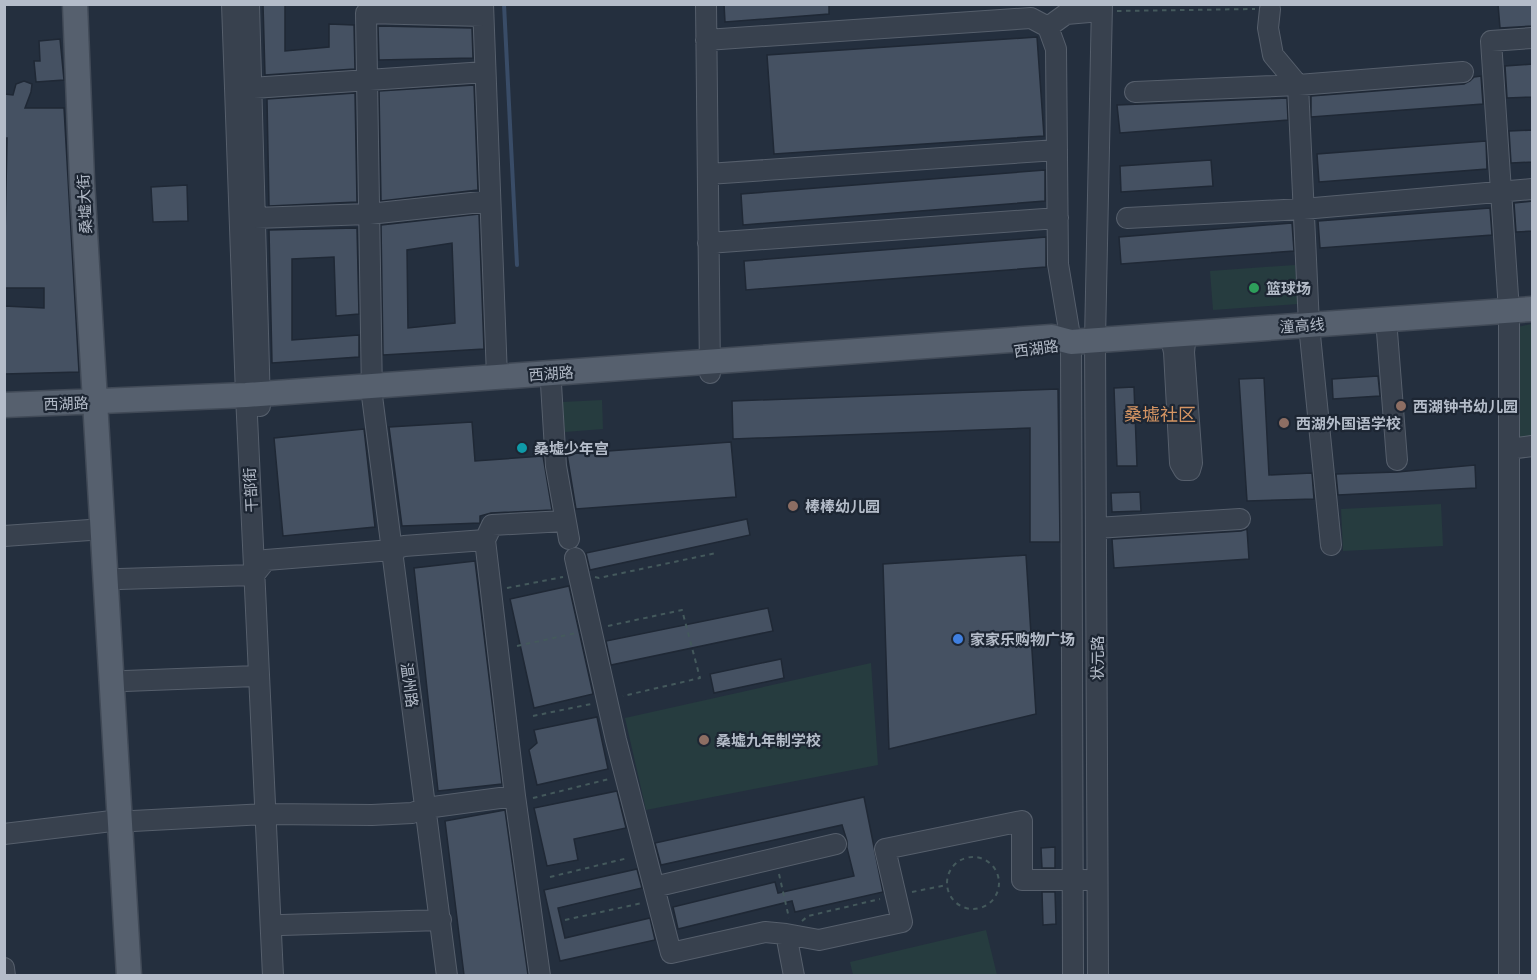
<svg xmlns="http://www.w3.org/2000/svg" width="1537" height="980" font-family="Commissioner,'Noto Sans SC',sans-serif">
<rect width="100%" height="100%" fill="#242f3e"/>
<path fill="#263c3f" d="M1295,265L1298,304L1213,310L1210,271Z
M1532,324V439L1515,442L1517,327Z
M602,400L603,429L565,432L562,402Z
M1441,504L1443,546L1343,551L1341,509Z
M871,663L878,765L646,810L625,718Z
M986,930L997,975H853L850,962Z"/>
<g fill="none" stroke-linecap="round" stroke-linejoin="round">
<path stroke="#394c67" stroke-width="4" d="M504,4L517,265"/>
</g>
<path fill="#455162" stroke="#1f2835" stroke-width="1.5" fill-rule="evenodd" d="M263,4H285V51L329,47V24L354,25L355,69L265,75Z
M724,4H829V14L725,22Z
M1498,4H1533V26L1500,28Z
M378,26L472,28L473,58L379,60Z
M1037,37L1044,136L774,154L767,55Z
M60,39L64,80L36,82L34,61H40L39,41Z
M1533,64V97L1507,98L1505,66Z
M1481,76L1483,104L1311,117V96L1464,84L1470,81L1474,77Z
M24,81L32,84L31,92L25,108H64L79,372L4,374V306L44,308V288H4L7,138H4V94L13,95L16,84Z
M474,85L478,190L381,201L379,91Z
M355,93L357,202L269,206L267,99Z
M1287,98L1288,120L1120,133L1117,105Z
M1533,130V162L1511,163L1509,131Z
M1486,141L1487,169L1319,182L1317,154Z
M1211,160L1213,186L1121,192L1120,166Z
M1045,170V201L743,225L741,194Z
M187,185L188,221L153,222L151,187Z
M1533,201V231L1516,232L1514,203Z
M1490,208L1492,235L1320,248L1318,221Z
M479,214L484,349L383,355L381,225ZM452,243L455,323L408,328L407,250Z
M1292,223L1294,251L1121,264L1119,237Z
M357,228L359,314L336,316L334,257L292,259V340L359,335V357L272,363L269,230Z
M1046,237V267L746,290L744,261Z
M1378,376L1380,396L1333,399L1332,379Z
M1264,378L1269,475L1312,473L1314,499L1247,501L1239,379Z
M1134,387L1137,466H1117L1114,388Z
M1058,389L1060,542H1030V428L733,439L732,401Z
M472,422L475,461L543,456L552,510L491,513L480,516V523L402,526L389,427Z
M364,429L375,527L283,536L274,438Z
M731,442L736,497L576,509L567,454Z
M1475,465L1476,488L1338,495L1336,474L1397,472Z
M1140,492L1141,511L1112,512L1111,493Z
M747,519L750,535L590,570L586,553Z
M1247,529L1249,559L1114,568L1112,539L1241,531Z
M1026,555L1036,714L889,749L883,564Z
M475,561L502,784L438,791L414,568Z
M569,586L593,694L534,708L510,599Z
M768,608L773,631L611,665L606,641Z
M781,659L784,678L714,693L710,674Z
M597,717L608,769L537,785L529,750L537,743L534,730Z
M617,791L626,828L574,839L578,860L547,866L534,808Z
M864,797L883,892L795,912L792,901L678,929L673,907L775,882L778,893L854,876L847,848V841L842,825L661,865L655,843Z
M505,810L528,975H464L445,821Z
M1055,847V868H1042L1041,848Z
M637,869L642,888L558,908L565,938L650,918L655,940L560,961L544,890Z
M1042,892H1055L1056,924L1043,925Z"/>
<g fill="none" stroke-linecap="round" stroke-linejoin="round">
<g stroke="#565f6c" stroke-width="22">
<path id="minor" d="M232,4L246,395L273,976
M249,4L260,406
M483,4L497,377
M706,4L710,373
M1270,9L1268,28L1273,55L1298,85L1309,325L1331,545
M1048,27L1066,14L1101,11
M706,40L1031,18L1048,27L1056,49L1058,264L1071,342L1073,976
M252,88L485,72
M1135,92L1298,85L1463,72
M708,174L1057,150
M255,218L369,214L490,201
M1127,218L1303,209L1532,189
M708,243L1058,218
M1386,319L1397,460
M1170,335L1174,352L1180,463L1184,470H1190L1192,463L1184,352L1186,334
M551,384L556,466L569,539
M1509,449L1532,446
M1096,528L1240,519
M4,536L104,529
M485,540L515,796L540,976
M575,558L616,740L671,953L765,932L786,934L794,976
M119,579L254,575L266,560L392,550L404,546L485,540L492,525L565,521
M125,681L259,676
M133,821L266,814L372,815L412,813L426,808L515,796
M4,834L120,820
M654,887L836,844
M282,925L441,920
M786,934L819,940L902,922L885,849L1022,821V880H1086
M4,968L5,976
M447,976L372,396L366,13L483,16
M1098,976L1095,340L1102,4
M1509,976V311L1491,41L1532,38"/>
</g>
<g stroke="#414a57" stroke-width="27">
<path id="major" d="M75,4L82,181L129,976
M4,405L246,395L1052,337L1071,342L1532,309"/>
</g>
<path stroke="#44595c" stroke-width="2" stroke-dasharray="4.5 4.5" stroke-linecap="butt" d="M1117,11L1255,9
M595,577L599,578L716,553
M507,588L563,577
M608,626L682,610L700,678L623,696
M517,646L576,633
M533,716L591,704
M533,798L609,779
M947 883a26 26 0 1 1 52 0a26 26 0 1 1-52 0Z
M779,874L789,918
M550,877L628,858
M912,892L947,885
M565,920L642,903
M802,921L808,916L880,899"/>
<use href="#minor" stroke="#38414e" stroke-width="20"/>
<use href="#major" stroke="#56606e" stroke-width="24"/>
</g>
<circle fill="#2e9e5b" stroke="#1d2633" stroke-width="2" cx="1254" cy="288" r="6"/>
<g fill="#8d6e63" stroke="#1d2633" stroke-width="2">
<circle cx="1401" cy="406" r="6"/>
<circle cx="1284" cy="423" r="6"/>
<circle cx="793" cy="506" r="6"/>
<circle cx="704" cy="740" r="6"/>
</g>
<circle fill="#0f9aa8" stroke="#1d2633" stroke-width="2" cx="522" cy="448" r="6"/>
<circle fill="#3f7fe0" stroke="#1d2633" stroke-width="2" cx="958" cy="639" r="6"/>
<g text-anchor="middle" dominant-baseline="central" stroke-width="4.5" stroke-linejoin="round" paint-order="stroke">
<g font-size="15" fill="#b4bcc9" stroke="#1d2633">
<text transform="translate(84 204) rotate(-93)">桑墟大街</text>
<text transform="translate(1302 325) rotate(-4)">潼高线</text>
<text transform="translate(1036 348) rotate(-8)">西湖路</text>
<text transform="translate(551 373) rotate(-4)">西湖路</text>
<text transform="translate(66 403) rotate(-2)">西湖路</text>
<text transform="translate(250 490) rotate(-93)">干部街</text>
<text transform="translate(1097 658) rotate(-90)">状元路</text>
<text transform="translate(410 685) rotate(82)">温州路</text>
</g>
<g font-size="15" font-weight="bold" fill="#b4bcc9" stroke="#1d2633" text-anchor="start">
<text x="1266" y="288">篮球场</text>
<text x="1413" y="406">西湖钟书幼儿园</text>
<text x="1296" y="423">西湖外国语学校</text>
<text x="534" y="448">桑墟少年宫</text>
<text x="805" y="506">棒棒幼儿园</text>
<text x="970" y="639">家家乐购物广场</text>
<text x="716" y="740">桑墟九年制学校</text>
</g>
<g font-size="18" fill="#d59563" stroke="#1d2633">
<text x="1160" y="414">桑墟社区</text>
</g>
</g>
<rect width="1537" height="980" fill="none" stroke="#b4bcc9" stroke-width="12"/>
</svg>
